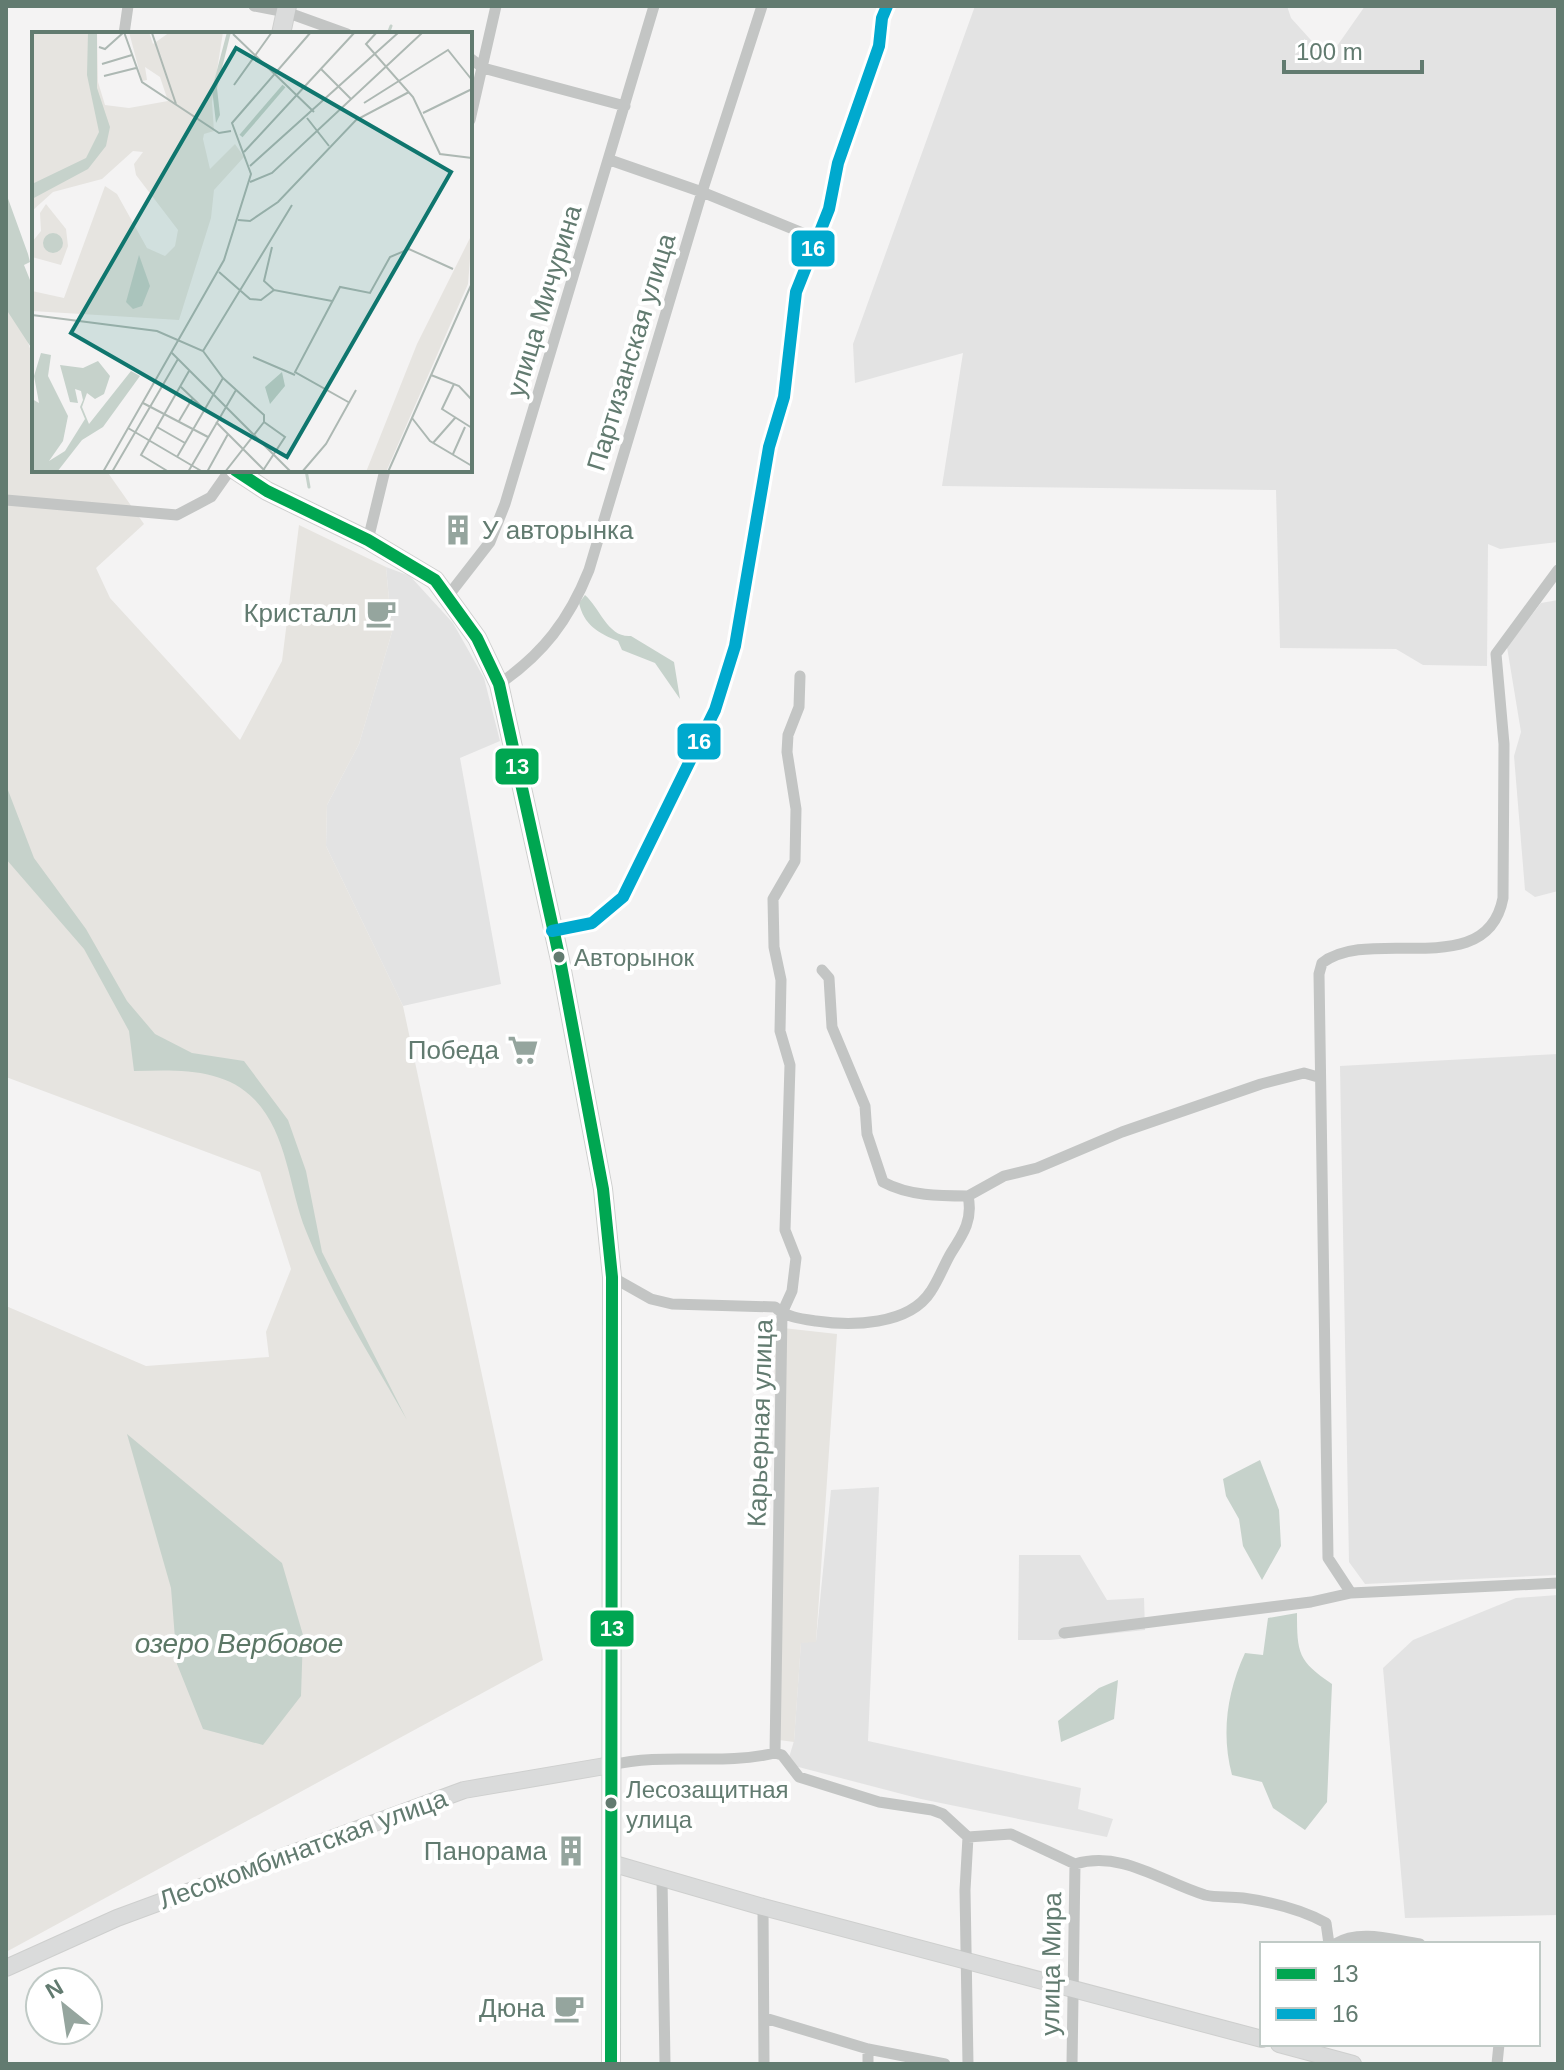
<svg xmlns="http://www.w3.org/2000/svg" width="1564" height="2070" font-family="Helvetica,sans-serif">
<rect width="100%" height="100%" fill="#f4f3f3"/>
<path fill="#e3e3e3" d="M975,6H1287L1291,18L1328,59L1365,6H1558V542L1500,549L1488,544L1487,666L1423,665L1396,649L1280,648L1276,490L942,486L963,353L855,383L853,344Z
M386,567L410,576L453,623L484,678L500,741L460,758L501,984L403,1006L326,846L327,805L359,744L392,632Z
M1558,600V891L1535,897L1525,890L1514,756L1521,732L1507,647L1541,603Z
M1558,1054V1575L1365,1584L1349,1562L1340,1066Z
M879,1487L868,1741L1081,1788L1078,1809L1113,1819L1107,1837L921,1799L787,1764L794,1741L801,1642L816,1641L831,1490Z
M1019,1555H1080L1107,1600L1144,1598L1145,1630L1050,1640H1018Z
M1558,1595V1915L1405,1918L1383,1668L1413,1640L1516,1598Z"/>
<path fill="#e6e4e0" d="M6,279L34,360V470H106L144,524L96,568L110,598L240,740L282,661L299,525L386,567L392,632L359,744L327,805L326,846L403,1006L543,1660L6,1952V1306L146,1366L269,1357L266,1332L291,1269L260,1172L6,1077Z
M774,1327L837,1334L816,1642L801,1643L794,1742L779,1740Z"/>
<path fill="#c6d2cb" d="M6,193L28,254L30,262L24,265L34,290V352L6,309Z
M585,595C600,608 608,638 631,636L674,662L680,699L655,663L622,650L618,641C598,633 584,625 579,603Z
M6,785L34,858L86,929L127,1001L155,1034L192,1053L244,1061L288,1120L306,1171L322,1252L407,1420C372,1358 332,1297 306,1231C289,1189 288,1135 255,1100C224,1067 176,1070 134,1071L129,1031L84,949L6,859Z
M127,1434L282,1563L303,1635L301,1696L263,1745L203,1729L177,1664L171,1588Z
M1260,1460L1279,1510L1281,1546L1262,1580L1243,1546L1239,1519L1226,1496L1223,1479Z
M1297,1613C1297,1653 1298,1661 1332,1684L1327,1802L1305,1830L1273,1808L1262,1782L1232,1775C1221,1734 1227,1692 1245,1653L1263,1655L1268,1618Z
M1118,1680L1114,1719L1061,1742L1058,1721L1099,1688Z"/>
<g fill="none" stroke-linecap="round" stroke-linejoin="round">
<path stroke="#c6d2cb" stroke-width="3" d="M388,34L391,26
M306,470L309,487"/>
<g stroke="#cecfce" stroke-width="18">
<path id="secondary" d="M611,1863L763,1907L1262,2039
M6,1968L117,1918L464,1790L611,1765
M1279,2044L1353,2064"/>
</g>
<g stroke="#cecfce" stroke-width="20">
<path id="primary" d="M281,34L287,6
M235,470L267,491L368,540L435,580L477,638L499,684L560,960L603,1189L612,1277L611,2064"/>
</g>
<path stroke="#c3c5c4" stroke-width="11" d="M254,6L286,12L347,34
M124,34L128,6
M470,58L483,68L625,106
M470,120L496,6
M610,160L702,192L815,238
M6,500L177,515L211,497L230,470
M368,540L385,470
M1558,570L1496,654L1504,744L1503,898C1487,983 1371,925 1322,963L1319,974L1328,1558L1351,1593L1558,1583
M448,596L490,542L505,504L654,6
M499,684C543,654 569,620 589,570L702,192L762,6
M552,931L592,923L623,897L715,710L735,646L769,447L784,397L796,292L829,209L838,163L879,46L882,18L887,6
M822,970L829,978L832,1027L865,1106L867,1134L883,1182C909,1196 940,1196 968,1196
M612,1277L651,1299L672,1304L775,1307C785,1317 802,1319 816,1321C850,1326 909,1326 931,1291C939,1279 944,1265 951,1253C964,1233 973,1219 968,1196L1004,1176L1037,1168L1122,1132L1261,1084L1304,1073L1318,1077
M1064,1633L1311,1602L1351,1593
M775,1753L782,1313L792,1291L796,1258L785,1230L790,1065L780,1031L781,980L774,947L773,899L795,861L796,809L787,752L788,735L799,707L800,676
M611,1765C666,1752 721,1766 775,1753L782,1755L799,1777L879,1802L932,1810L943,1814L968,1837L1011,1834L1075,1864C1122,1850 1162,1882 1205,1895C1217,1898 1230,1896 1243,1898C1271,1902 1301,1909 1326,1923L1329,1944
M968,1837L965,1890L968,2064
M662,1878L665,2064
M763,1907L764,2064
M1335,1944C1360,1929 1392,1940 1420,1944
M765,2018L868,2049L945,2064
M868,2064V2049
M1072,2064L1075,1864
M1497,2064L1499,2044"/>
<use href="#secondary" stroke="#dadbdb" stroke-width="16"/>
<use href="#primary" stroke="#dadbdb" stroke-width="18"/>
<g stroke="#fff" stroke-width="18">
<path id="bus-1" d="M235,470L267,491L368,540L435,580L477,638L499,684L560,960L603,1189L612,1277L611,2064"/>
</g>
<g stroke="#fff" stroke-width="18">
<path id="bus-2" d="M552,931L592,923L623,897L715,710L735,646L769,447L784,397L796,292L829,209L838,163L879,46L882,18L887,6"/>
</g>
<use href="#bus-1" stroke="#00a651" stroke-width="12"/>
<use href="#bus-2" stroke="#00a9ce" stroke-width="12"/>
</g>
<defs>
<g id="building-bare" transform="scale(2.4)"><path d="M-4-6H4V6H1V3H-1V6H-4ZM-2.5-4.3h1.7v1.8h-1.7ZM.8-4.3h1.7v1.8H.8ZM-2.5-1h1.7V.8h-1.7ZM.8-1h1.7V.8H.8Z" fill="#95a59e" stroke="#fff" stroke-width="2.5" paint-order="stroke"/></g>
<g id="cafe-bare" transform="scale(2.4)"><path d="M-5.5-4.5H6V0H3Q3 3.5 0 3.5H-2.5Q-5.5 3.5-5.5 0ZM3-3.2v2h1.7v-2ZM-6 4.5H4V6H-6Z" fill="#95a59e" stroke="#fff" stroke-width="2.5" paint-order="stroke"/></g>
<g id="supermarket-bare" transform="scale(2.4)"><path d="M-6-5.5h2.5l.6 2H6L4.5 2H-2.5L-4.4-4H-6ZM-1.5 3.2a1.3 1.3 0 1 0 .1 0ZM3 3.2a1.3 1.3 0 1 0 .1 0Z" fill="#95a59e" stroke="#fff" stroke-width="2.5" paint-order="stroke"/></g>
</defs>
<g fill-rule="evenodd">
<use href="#building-bare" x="458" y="530"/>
<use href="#cafe-bare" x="381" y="613"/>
<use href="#supermarket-bare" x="523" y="1050"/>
<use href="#building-bare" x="571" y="1851"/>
<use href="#cafe-bare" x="569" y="2008"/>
</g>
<g fill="#627b70" stroke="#fff" stroke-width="3">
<circle cx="559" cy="957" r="7"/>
<circle cx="611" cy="1803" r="7"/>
</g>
<g text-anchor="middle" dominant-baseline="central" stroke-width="8" stroke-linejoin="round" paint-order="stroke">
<g font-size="24" fill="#627b70" stroke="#fff" text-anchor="start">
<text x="574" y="957">Авторынок</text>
<text x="626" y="1789">Лесозащитная<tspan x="626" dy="30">улица</tspan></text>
</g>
<g font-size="26" fill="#627b70" stroke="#fff">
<text transform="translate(544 301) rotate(-73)">улица Мичурина</text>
<text transform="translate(631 352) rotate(-73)">Партизанская улица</text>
<text transform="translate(760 1423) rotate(-88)">Карьерная улица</text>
<text transform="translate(303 1849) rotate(-20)">Лесокомбинатская улица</text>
<text transform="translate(1051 1964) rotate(-89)">улица Мира</text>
</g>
<g font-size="26" fill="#627b70" stroke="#fff" text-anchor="end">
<text x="482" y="530" text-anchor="start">У авторынка</text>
<text x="357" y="613">Кристалл</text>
<text x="499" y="1050">Победа</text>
<text x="547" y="1851">Панорама</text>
<text x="545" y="2008">Дюна</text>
</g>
<g font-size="28" font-style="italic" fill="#5c7766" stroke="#fff">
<text x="239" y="1643">озеро Вербовое</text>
</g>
</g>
<g transform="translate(32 32)">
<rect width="440" height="440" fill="#f4f3f3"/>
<path d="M0,0H65L66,50L73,73L97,76L136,69L128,45L113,35L115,48L110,49L97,0H117L121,12L138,0H191L180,70L182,99L172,102L171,107L178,137L203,112L212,125L182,158L179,186L147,288L0,279V259L32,266L73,154L85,162L115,216L133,224L143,214L146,198L104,143L102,132L111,120L101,119L70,147L21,160L0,179ZM14,172L34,197L36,214L29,233L0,225V210L9,199L8,181ZM440,202L436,252L354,440H334L385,312Z" fill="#e6e4e0"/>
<path d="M56,0H65V56L78,95L74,114L56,137L0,167V152L54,126L67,100L55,43ZM195,0H199L185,56L188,83L184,91L180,57ZM11 211a10 10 0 1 1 20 0a10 10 0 1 1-20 0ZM107,223L118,254L110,274L101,277L94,270ZM9,321L19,323L16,344L36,384L31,409L17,429L33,419L53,387L48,375L51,368L49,359L43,357L46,371L38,370L28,333L51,336L66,329L78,344L72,362L63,367L55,361L50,375L57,392L99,339L108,344L71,395L50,408L25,440H0V367L7,371L2,344ZM250,340L253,354L238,372L233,355Z" fill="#c6d2cb"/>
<path fill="none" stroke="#c6d2cb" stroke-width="4" d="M209,104L252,54"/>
<path fill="none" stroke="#adb8b3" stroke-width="2" d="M92,0L110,50L187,101L199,99M345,0L334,12L381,65L408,122L440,126M120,1L144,72M201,2L282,80M67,15L73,17L92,0M70,32L100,23M289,37L319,67M72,44L104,36M202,53L240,0M332,71L416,18L440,48M391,81L440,57M275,86L297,114M212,120L323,0M218,134L367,0M218,150L240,141L391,0M206,188L218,189L246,170L324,88L377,60M240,215L232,249L242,258M187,240L218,267L229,268L242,258L300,269M0,283L125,299L171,319L191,346L232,383V390L253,405L230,440M171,319L260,173M140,321L259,440M221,325L263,343M399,343L427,354L440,368M422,352L410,377L440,396M149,355L173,378M111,371L176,405M318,371L263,340L308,255L338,261L358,225L377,217L421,237M380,386L398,409L440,434M147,389L160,367M184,390L233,439M125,395L153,411M96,396L171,440M401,411L423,386M421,422L433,395M145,425L191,346M71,440L192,228L219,142L200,91L279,0M80,440L146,327M137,440L109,423L157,339M156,440L204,358M175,440L196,402M193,440L232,390M270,440L294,412L324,358M356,440L440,251"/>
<path fill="#0f766e" fill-opacity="0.15" stroke="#0f766e" stroke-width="4" d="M204,16L419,140L255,425L39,301Z"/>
<rect width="440" height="440" fill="none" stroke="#627b70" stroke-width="4"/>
</g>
<g stroke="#fff" stroke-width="3">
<rect x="790" y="229" width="46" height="39" rx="8" fill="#00a9ce"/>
<rect x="676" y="722" width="46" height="39" rx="8" fill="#00a9ce"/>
<rect x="494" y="747" width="46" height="39" rx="8" fill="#00a651"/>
<rect x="589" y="1609" width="46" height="39" rx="8" fill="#00a651"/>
</g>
<g font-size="22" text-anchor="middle" font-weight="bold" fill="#fff">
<text x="813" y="256">16</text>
<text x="699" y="749">16</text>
<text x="517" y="774">13</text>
<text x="612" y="1636">13</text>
</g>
<rect width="1564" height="2070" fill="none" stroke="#627b70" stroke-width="16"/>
<rect x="1260" y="1942" width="280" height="104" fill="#ffffff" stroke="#c0cac6" stroke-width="2"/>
<rect x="1276" y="1968" width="40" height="12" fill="#00a651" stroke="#c0cac6" stroke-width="2"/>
<text x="1332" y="1982" font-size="24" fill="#627b70">13</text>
<rect x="1276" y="2008" width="40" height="12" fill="#00a9ce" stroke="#c0cac6" stroke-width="2"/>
<text x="1332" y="2022" font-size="24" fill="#627b70">16</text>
<g transform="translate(64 2006) rotate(330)"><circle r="38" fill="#ffffff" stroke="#c0cac6" stroke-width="2"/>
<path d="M0-6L14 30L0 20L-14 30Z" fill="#95a59e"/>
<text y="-12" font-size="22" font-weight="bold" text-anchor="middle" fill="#627b70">N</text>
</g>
<path d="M1284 60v12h138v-12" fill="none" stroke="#627b70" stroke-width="4"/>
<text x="1296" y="60" font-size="24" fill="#627b70" stroke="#ffffff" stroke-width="6" paint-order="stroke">100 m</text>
</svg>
